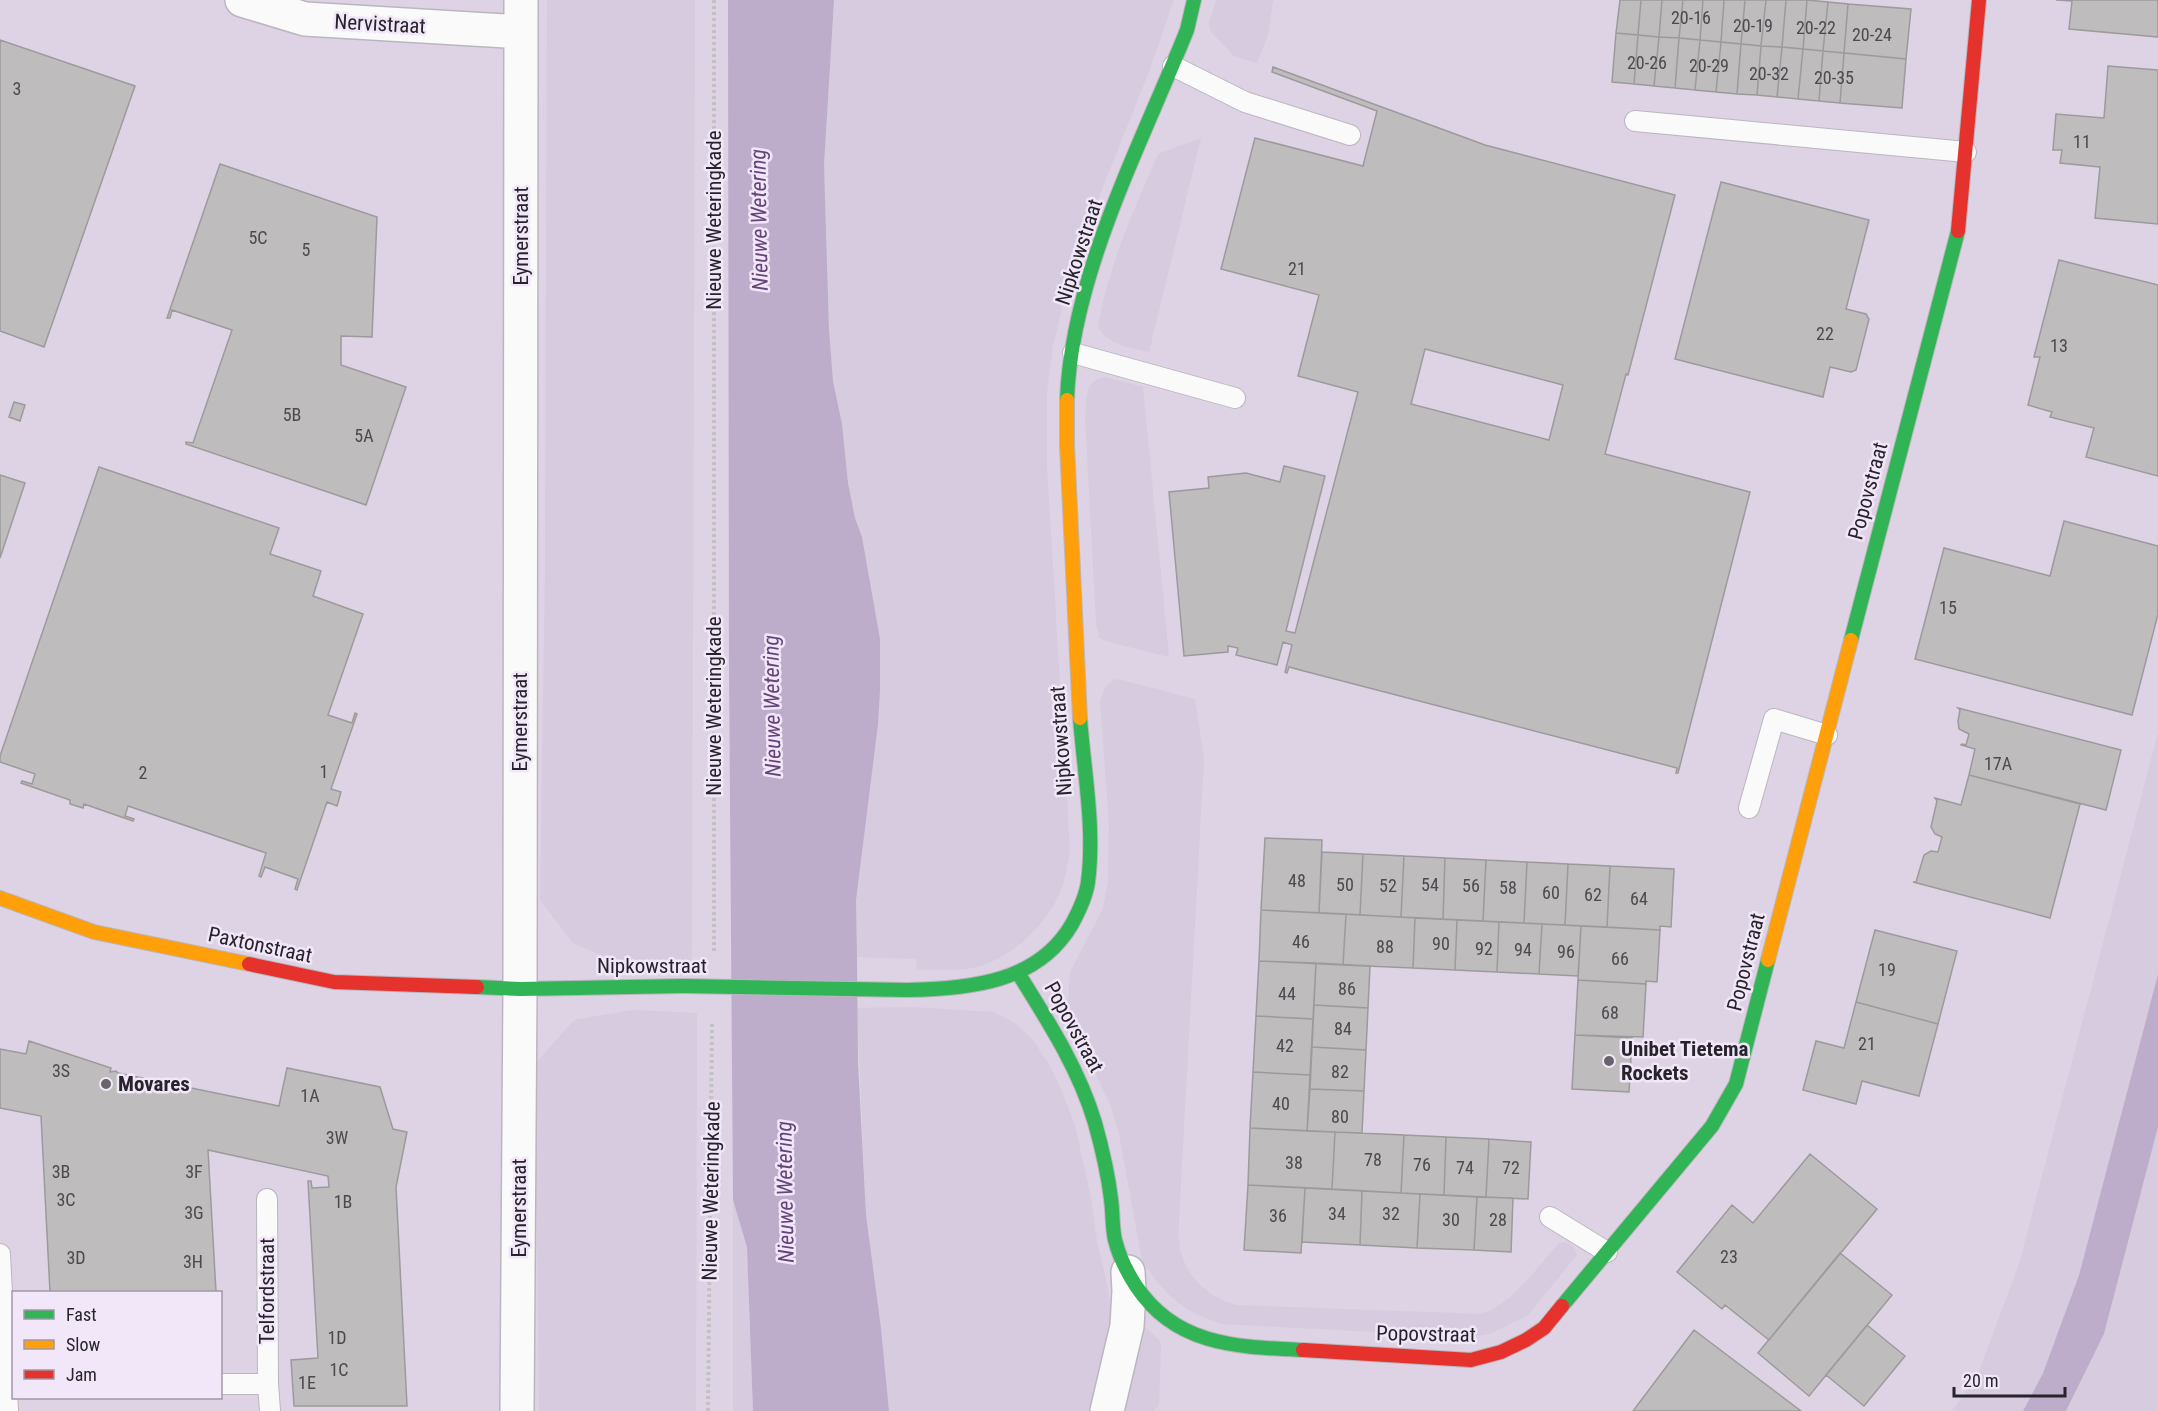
<svg xmlns="http://www.w3.org/2000/svg" width="2158" height="1411" font-family="'Roboto Condensed',sans-serif">
<rect width="100%" height="100%" fill="#e3dee7"/>
<path fill="#ddd3e4" fill-rule="evenodd" d="M0,0H2158V816L1981,1411H0ZM14,1292H220V1398H14Z"/>
<path fill="#d6cbdf" d="M547,0H695L692,961L612,960L573,943L540,900L545,575Z
M834,0H1174L1148,74L1084,234L1066,291L1053,346L1047,392V467L1070,850C1067,867 1065,884 1057,899C1041,930 1008,960 973,968C955,971 935,969 917,970L916,959L857,957L856,900L880,689V639L862,538L855,518L848,483L842,424L833,381L829,330L824,165Z
M1216,0H1273L1268,35L1257,63L1234,56L1211,32L1209,23Z
M1201,138L1149,352C1128,347 1110,346 1098,327C1109,264 1133,212 1158,154Z
M1105,377L1143,387L1169,657L1109,642L1099,638L1096,623L1085,417C1087,400 1084,380 1105,377Z
M1117,679L1195,699L1204,758L1179,1220C1179,1228 1178,1236 1179,1244C1184,1275 1207,1297 1236,1305L1481,1314C1514,1303 1536,1268 1559,1243C1570,1240 1573,1247 1577,1255L1528,1315L1490,1334L1470,1337L1223,1324C1184,1313 1163,1294 1142,1260L1119,1134L1110,1104L1080,1041L1068,1003L1070,972L1103,908L1108,882L1109,822L1100,702C1103,691 1106,681 1117,679Z
M2158,733V974L2079,1275L2043,1373L2023,1411H1952L1978,1374L2019,1264Z
M912,1007L993,1012L1015,1023L1032,1039L1049,1064L1063,1094L1075,1126L1091,1198L1097,1242L1107,1283L1113,1326L1096,1411H889L881,1328L866,1215L857,1008Z
M633,1010L697,1013L696,1411H539L535,1064L574,1020Z
M2158,1127V1411H2066L2104,1334Z
M733,1200L747,1246L753,1411H733Z
M1144,1326L1159,1340L1161,1345L1159,1406L1153,1411H1118L1136,1345Z"/>
<path fill="#bdacca" d="M728,0H834L824,165L829,330L833,381L842,424L848,483L855,518L862,537L880,639V690L878,724L856,900L857,957L858,1063L866,1215L881,1328L889,1411H753L747,1247L733,1200L729,665Z
M2158,974V1127L2104,1334L2066,1411H2023L2043,1373L2079,1275Z"/>
<path fill="#bebcbd" stroke="#9c9a9c" stroke-width="1.5" fill-rule="evenodd" d="M1620,0H1641L1638,35L1616,33Z
M1641,0H1662L1659,37L1638,35Z
M1662,0H1683L1679,38L1659,37Z
M1683,0H1703L1700,40L1679,38Z
M1703,0H1724L1721,42L1700,40Z
M1724,0H1745L1741,44L1721,42Z
M1745,0H1766L1761,46L1741,44Z
M1766,0H1786L1782,47L1761,46Z
M1786,0H1807L1803,49L1782,47Z
M1807,0L1828,2L1823,51L1803,49Z
M2056,0H2158V37L2069,29L2072,1Z
M1828,2L1848,4L1844,53L1823,51Z
M1848,4L1911,9L1906,59L1844,53Z
M1616,33L1638,35L1634,84L1612,82Z
M1638,35L1659,37L1654,86L1634,84Z
M1659,37L1679,38L1675,88L1654,86Z
M1679,38L1700,40L1695,90L1675,88Z
M0,40L135,86L44,347L0,331Z
M1700,40L1721,42L1716,92L1695,90Z
M1721,42L1741,44L1737,94L1716,92Z
M1741,44L1761,46L1757,95L1737,94Z
M1761,46L1782,47L1777,97L1757,95Z
M1782,47L1803,49L1798,99L1777,97Z
M1803,49L1823,51L1819,101L1798,99Z
M1823,51L1844,53L1840,103L1819,101Z
M1844,53L1906,59L1902,108L1840,103Z
M2108,66L2158,70V224L2095,218L2100,167L2060,163L2062,150H2053L2056,114L2104,118Z
M1273,67L1485,145L1675,195L1628,375L1626,374L1605,454L1750,492L1678,773H1676L1677,768L1300,670L1289,667L1287,673L1285,672L1292,645L1283,642L1277,665L1236,655L1238,648L1228,646V652L1184,656L1169,492L1209,488L1208,477L1246,473L1280,482L1284,466L1325,476L1286,631L1295,633L1358,392L1298,376L1319,295L1221,269L1255,138L1363,166L1377,111L1272,72ZM1425,349L1563,385L1549,440L1411,404Z
M220,164L377,217L372,337L341,336V365L406,387L366,505L186,444V442L193,443L232,330L172,310L170,318H167Z
M1721,182L1869,220L1846,309L1866,314L1869,319L1856,370L1851,372L1830,367L1823,397L1675,359Z
M2059,260L2158,285V476L2086,457L2094,428L2050,417L2052,412L2028,405L2040,357H2034Z
M14,402L25,405L20,421L9,417Z
M99,467L279,528L270,554L321,571L313,596L363,614L328,715L352,723L355,713L357,714L331,789L341,792L337,806L327,802L297,890L295,889L298,879L265,867L261,877L259,876L266,853L128,806L125,816L134,819L133,821L84,804L83,808L70,804V800L21,783L22,781L32,784L35,774L0,762V756Z
M0,475L25,483L0,558Z
M2064,521L2158,546V614L2132,715L1915,659L1944,548L2050,576Z
M1958,708L2121,750L2106,810L1969,775L1975,749L1961,745L1962,744L1966,745L1969,734L1959,729L1958,721L1960,710Z
M1969,775L2080,804L2050,918L1913,882H1916L1924,855L1931,851L1938,852L1942,837L1935,834L1931,827L1937,801L1935,798L1961,805Z
M1265,838L1322,840L1319,913L1261,910Z
M1322,852L1363,854L1360,915L1319,913Z
M1363,854L1404,856L1401,917L1360,915Z
M1404,856L1445,858L1443,919L1401,917Z
M1445,858L1486,860L1483,921L1443,919Z
M1486,860L1527,862L1524,923L1483,921Z
M1527,862L1568,864L1565,925L1524,923Z
M1568,864L1610,866L1607,927L1565,925Z
M1610,866L1674,869L1671,927L1660,926V930L1607,927Z
M1261,910L1346,914L1343,965L1259,961Z
M1346,914L1415,918L1413,968L1343,965Z
M1415,918L1457,920L1455,970L1413,968Z
M1457,920L1499,922L1497,972L1455,970Z
M1499,922L1542,924L1539,974L1497,972Z
M1542,924L1581,926L1578,976L1539,974Z
M1581,926L1660,930L1657,982L1646,981V984L1578,980Z
M1875,930L1957,951L1938,1024L1856,1002Z
M1259,961L1316,963L1313,1019L1256,1016Z
M1316,963L1370,966L1368,1008L1314,1005Z
M1578,980L1646,984L1643,1037L1575,1035Z
M1856,1002L1938,1024L1919,1096L1862,1081L1856,1104L1803,1090L1816,1041L1844,1048Z
M1314,1005L1368,1008L1366,1050L1312,1047Z
M1256,1016L1313,1019L1310,1075L1253,1072Z
M1575,1035L1632,1038L1629,1092L1572,1089Z
M29,1041L111,1068L110,1072L116,1071L118,1073L279,1106L287,1068L380,1087L393,1129L407,1132L396,1187L407,1406H294L291,1360L318,1358L308,1181H311L312,1188L329,1187L328,1176L208,1150L216,1292H50L41,1116L0,1108V1049L26,1054Z
M1312,1047L1366,1050L1364,1091L1310,1089Z
M1253,1072L1310,1075L1307,1131L1250,1128Z
M1310,1089L1364,1091L1362,1133L1307,1131Z
M1250,1128L1335,1132L1332,1189L1248,1185Z
M1335,1132L1404,1135L1401,1193L1332,1189Z
M1404,1135L1446,1137L1444,1195L1401,1193Z
M1446,1137L1489,1139L1486,1197L1444,1195Z
M1489,1139L1531,1142L1528,1199L1486,1197Z
M1810,1154L1877,1209L1769,1340L1725,1305L1722,1309L1677,1272L1732,1205L1753,1223Z
M1248,1185L1305,1188L1301,1253L1244,1250Z
M1305,1188L1362,1191L1360,1245L1302,1242Z
M1362,1191L1420,1194L1417,1248L1360,1245Z
M1420,1194L1477,1197L1474,1250L1417,1248Z
M1477,1197L1513,1198L1511,1252L1474,1250Z
M1840,1253L1892,1295L1809,1396L1758,1353Z
M1867,1325L1905,1356L1864,1406L1826,1375Z
M1694,1330L1801,1411H1633Z"/>
<g fill="none" stroke-linecap="round" stroke-linejoin="round">
<g stroke="#bab6be" stroke-width="22">
<path id="lane" d="M1173,66L1245,102L1350,135
M1635,121L1966,152
M1073,353L1235,398
M1749,808L1774,719L1827,735
M267,1199L268,1384L270,1411
M1550,1217L1607,1252
M0,1254L8,1411
M220,1384H268"/>
</g>
<g stroke="#bab6be" stroke-width="36">
<path id="street" d="M242,0L305,19L521,32
M517,1411L520,989L521,0
M1107,1411L1127,1326L1129,1291L1128,1272"/>
</g>
<g stroke="#bab6be" stroke-width="16">
<path id="fast" d="M1067,400C1071,276 1141,145 1187,30L1194,0
M1851,640L1958,231
M1018,973C1048,1021 1079,1069 1095,1123C1102,1148 1108,1174 1111,1199C1113,1213 1112,1227 1115,1240C1119,1256 1127,1272 1136,1286C1176,1346 1237,1347 1303,1350
M477,987L520,989L684,986
M907,990C968,989 1038,983 1072,924C1079,911 1086,897 1088,882C1095,828 1084,772 1080,718
M1562,1306L1712,1126L1736,1084L1768,960"/>
</g>
<g stroke="#bab6be" stroke-width="16">
<path id="slow" d="M1067,400V445L1080,718
M0,898L94,932L249,964
M1768,960L1851,640"/>
</g>
<g stroke="#bab6be" stroke-width="16">
<path id="jam" d="M1958,231L1979,0
M249,964L334,982L477,987
M1303,1350L1471,1360L1501,1352L1526,1340L1544,1328L1562,1306"/>
</g>
<path stroke="#c3c1c4" stroke-width="4" stroke-dasharray="3 3" stroke-linecap="butt" d="M714,951V0
M708,1411L712,1022"/>
<use href="#lane" stroke="#fbfafb" stroke-width="20"/>
<use href="#street" stroke="#fbfafb" stroke-width="33"/>
<use href="#fast" stroke="#30b455" stroke-width="14"/>
<use href="#slow" stroke="#ff9f0a" stroke-width="14"/>
<use href="#jam" stroke="#e5322d" stroke-width="14"/>
<g stroke="#bab6be" stroke-width="16" stroke-linecap="butt">
<path id="fast-bridge" d="M684,986L907,990"/>
</g>
<use href="#fast-bridge" stroke="#30b455" stroke-width="14"/>
</g>
<g fill="#69646c" stroke="#f1e7f9" stroke-width="2">
<circle cx="1609" cy="1061" r="6"/>
<circle cx="106" cy="1084" r="6"/>
</g>
<g text-anchor="middle" dominant-baseline="central" stroke-width="5" stroke-linejoin="round" paint-order="stroke">
<g font-size="18" fill="#4d494f">
<text x="1691" y="17">20-16</text>
<text x="1753" y="25">20-19</text>
<text x="1816" y="27">20-22</text>
<text x="1872" y="34">20-24</text>
<text x="1647" y="62">20-26</text>
<text x="1709" y="65">20-29</text>
<text x="1769" y="73">20-32</text>
<text x="1834" y="77">20-35</text>
<text x="17" y="88">3</text>
<text x="2082" y="141">11</text>
<text x="258" y="237">5C</text>
<text x="306" y="249">5</text>
<text x="1297" y="268">21</text>
<text x="1825" y="333">22</text>
<text x="2059" y="345">13</text>
<text x="292" y="414">5B</text>
<text x="364" y="435">5A</text>
<text x="1948" y="607">15</text>
<text x="1998" y="763">17A</text>
<text x="324" y="771">1</text>
<text x="143" y="772">2</text>
<text x="1297" y="880">48</text>
<text x="1345" y="884">50</text>
<text x="1430" y="884">54</text>
<text x="1388" y="885">52</text>
<text x="1471" y="885">56</text>
<text x="1508" y="887">58</text>
<text x="1551" y="892">60</text>
<text x="1593" y="894">62</text>
<text x="1639" y="898">64</text>
<text x="1301" y="941">46</text>
<text x="1441" y="943">90</text>
<text x="1385" y="946">88</text>
<text x="1484" y="948">92</text>
<text x="1523" y="949">94</text>
<text x="1566" y="951">96</text>
<text x="1620" y="958">66</text>
<text x="1887" y="969">19</text>
<text x="1347" y="988">86</text>
<text x="1287" y="993">44</text>
<text x="1610" y="1012">68</text>
<text x="1343" y="1028">84</text>
<text x="1867" y="1043">21</text>
<text x="1285" y="1045">42</text>
<text x="61" y="1070">3S</text>
<text x="1340" y="1071">82</text>
<text x="310" y="1095">1A</text>
<text x="1281" y="1103">40</text>
<text x="1340" y="1116">80</text>
<text x="337" y="1137">3W</text>
<text x="1373" y="1159">78</text>
<text x="1294" y="1162">38</text>
<text x="1422" y="1164">76</text>
<text x="1465" y="1167">74</text>
<text x="1511" y="1167">72</text>
<text x="61" y="1171">3B</text>
<text x="194" y="1171">3F</text>
<text x="66" y="1199">3C</text>
<text x="343" y="1201">1B</text>
<text x="194" y="1212">3G</text>
<text x="1337" y="1213">34</text>
<text x="1391" y="1213">32</text>
<text x="1278" y="1215">36</text>
<text x="1451" y="1219">30</text>
<text x="1498" y="1219">28</text>
<text x="1729" y="1256">23</text>
<text x="76" y="1257">3D</text>
<text x="193" y="1261">3H</text>
<text x="337" y="1337">1D</text>
<text x="339" y="1369">1C</text>
<text x="307" y="1382">1E</text>
</g>
<g font-size="21" fill="#27232a" stroke="#f1e7f9">
<text transform="translate(380 24) rotate(3)">Nervistraat</text>
<text transform="translate(714 220) rotate(-90)">Nieuwe Weteringkade</text>
<text transform="translate(521 236) rotate(-90)">Eymerstraat</text>
<text transform="translate(1079 252) rotate(-72)">Nipkowstraat</text>
<text transform="translate(1868 491) rotate(-75)">Popovstraat</text>
<text transform="translate(714 706) rotate(-90)">Nieuwe Weteringkade</text>
<text transform="translate(520 722) rotate(-90)">Eymerstraat</text>
<text transform="translate(1061 741) rotate(-94)">Nipkowstraat</text>
<text transform="translate(260 945) rotate(12)">Paxtonstraat</text>
<text transform="translate(1746 962) rotate(-76)">Popovstraat</text>
<text x="652" y="966">Nipkowstraat</text>
<text transform="translate(1074 1027) rotate(61)">Popovstraat</text>
<text transform="translate(711 1191) rotate(-89)">Nieuwe Weteringkade</text>
<text transform="translate(519 1208) rotate(-90)">Eymerstraat</text>
<text transform="translate(267 1291) rotate(-90)">Telfordstraat</text>
<text transform="translate(1426 1334) rotate(1)">Popovstraat</text>
</g>
<g font-size="21" font-weight="bold" fill="#27232a" stroke="#f1e7f9" text-anchor="start">
<text x="1621" y="1049">Unibet Tietema<tspan x="1621" dy="24">Rockets</tspan></text>
<text x="118" y="1084">Movares</text>
</g>
<g font-size="22" font-style="italic" fill="#654579" stroke="#f1e7f9">
<text transform="translate(759 220) rotate(-91)">Nieuwe Wetering</text>
<text transform="translate(772 706) rotate(-91)">Nieuwe Wetering</text>
<text transform="translate(785 1192) rotate(-91)">Nieuwe Wetering</text>
</g>
</g>
<rect x="12" y="1291" width="210" height="108" fill="#f1e7f9" stroke="#a099a6" stroke-width="1.5"/>
<rect x="24" y="1310" width="30" height="9" fill="#30b455" stroke="#a099a6" stroke-width="1.5"/>
<text x="66" y="1321" font-size="18" fill="#27232a">Fast</text>
<rect x="24" y="1340" width="30" height="9" fill="#ff9f0a" stroke="#a099a6" stroke-width="1.5"/>
<text x="66" y="1351" font-size="18" fill="#27232a">Slow</text>
<rect x="24" y="1370" width="30" height="9" fill="#e5322d" stroke="#a099a6" stroke-width="1.5"/>
<text x="66" y="1381" font-size="18" fill="#27232a">Jam</text>
<path d="M1954 1387v9h111v-9" fill="none" stroke="#27232a" stroke-width="3"/>
<text x="1963" y="1387" font-size="18" fill="#27232a" stroke="#f1e7f9" stroke-width="4.5" paint-order="stroke">20 m</text>
</svg>
